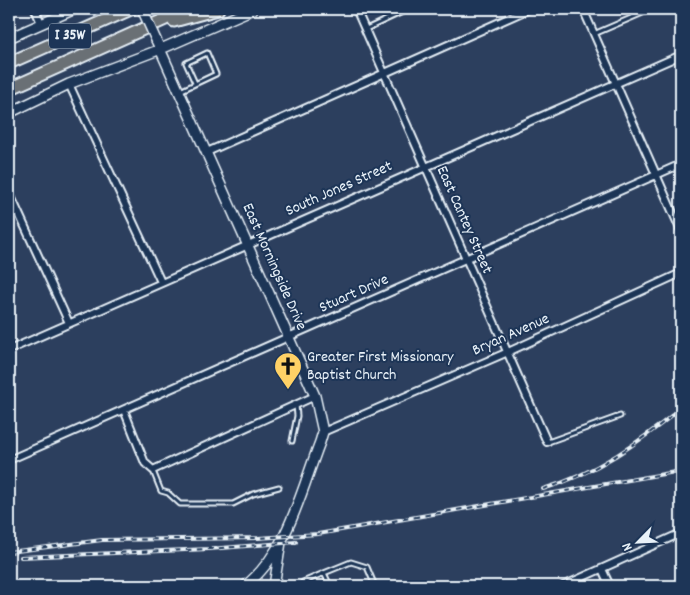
<svg xmlns="http://www.w3.org/2000/svg" width="690" height="595" font-family="Dekko,sans-serif">
<rect width="100%" height="100%" fill="#2c3f5e"/>
<filter id="ink" filterUnits="userSpaceOnUse"><feTurbulence type="fractalNoise" baseFrequency=".02" numOctaves="2"/><feDisplacementMap in="SourceGraphic" scale="10" xChannelSelector="R" yChannelSelector="G"/><feConvolveMatrix kernelMatrix="1 2 1 2 8 2 1 2 1" color-interpolation-filters="sRGB"/></filter>
<g filter="url(#ink)">
<g fill="none" stroke-linecap="round" stroke-linejoin="round">
<g stroke="#e8f1f8" stroke-width="7">
<path id="lane" d="M366,29L409,9
M594,34L652,9
M180,91L216,74L207,53L186,63L195,83
M292,441L297,416L296,405
M548,442L620,416
M153,471L161,491L168,493L180,504H233L253,494L279,487
M324,573L351,562L367,567L375,586
M306,581L308,586
M300,586L303,582L324,573L330,586"/>
</g>
<g stroke="#e8f1f8" stroke-width="10">
<path id="street" d="M35,9L41,23
M356,9L547,442
M583,9L681,231
M69,84L161,282
M207,152L529,9
M9,192L69,323
M9,350L681,55
M124,410L145,463L153,470L315,396
M323,432L508,352L681,273
M9,460L681,164
M602,569L610,586
M563,586L681,533"/>
</g>
<g stroke="#e8f1f8" stroke-width="12">
<path id="secondary" d="M9,38L75,9
M156,40L315,396L323,432L320,442C301,491 288,552 245,586
M9,113L69,84L161,49L253,9
M274,586L281,542"/>
</g>
<g stroke="#e8f1f8" stroke-width="15">
<path id="highway" d="M174,21L218,9
M9,63L131,9
M9,89L188,9"/>
</g>
<use href="#lane" stroke="#1d3557" stroke-width="3"/>
<use href="#street" stroke="#1d3557" stroke-width="6"/>
<use href="#secondary" stroke="#1d3557" stroke-width="9"/>
<use href="#highway" stroke="#6b6f75" stroke-width="11"/>
<g stroke="#e8f1f8" stroke-width="4">
<path id="rail" d="M543,489C595,474 640,442 681,408
M9,552L102,540L258,538L318,534L681,471
M21,557L209,549L296,542"/>
</g>
<use href="#rail" stroke="#1d3557" stroke-width="2" stroke-dasharray="5.5" stroke-linecap="butt"/>
<g stroke="#e8f1f8" stroke-width="12" stroke-linecap="butt">
<path id="secondary-bridge" d="M142,9L156,40"/>
</g>
<use href="#secondary-bridge" stroke="#1d3557" stroke-width="9"/>
</g>
</g>
<defs>
<g id="church-pin" transform="scale(1.4375)"><path d="M0 17L-7.5 6A9.5 9.5 0 1 1 7.5 6Z" fill="#ffd166" stroke="#1d3557"/><path d="M-1.2-6h2.4v3.5h3.3v2.4h-3.3V6h-2.4V-.1h-3.3v-2.4h3.3Z" fill="#111"/></g>
</defs>
<g fill-rule="evenodd">
<use href="#church-pin" x="288" y="366"/>
</g>
<g text-anchor="middle" dominant-baseline="central" stroke-width="4" stroke-linejoin="round" paint-order="stroke">
<rect fill="#1d3557" stroke="#abb9c8" stroke-width="1" x="49" y="23.5" width="42" height="25" rx="4"/>
<g font-size="15" font-weight="bold" fill="#e8f1f8">
<text x="70" y="36">I 35W</text>
</g>
<g font-size="16" fill="#e8f1f8" stroke="#1d3557">
<text transform="translate(339 189) rotate(-24)">South Jones Street</text>
<text transform="translate(464 220) rotate(66)">East Cantey Street</text>
<text transform="translate(274 267) rotate(66)">East Morningside Drive</text>
<text transform="translate(354 294) rotate(-24)">Stuart Drive</text>
<text transform="translate(511 335) rotate(-24)">Bryan Avenue</text>
</g>
<g font-size="16" fill="#e8f1f8" stroke="#1d3557" text-anchor="start">
<text x="307" y="357">Greater First Missionary<tspan x="307" dy="18">Baptist Church</tspan></text>
</g>
</g>
<rect width="690" height="595" fill="none" stroke="#1d3557" stroke-width="30"/>
<rect x="15" y="15" width="660" height="565" fill="none" stroke="#e8f1f8" stroke-width="2" filter="url(#ink)"/>
<g transform="translate(638 542) rotate(246)" stroke="#1d3557" stroke-width="4" paint-order="stroke">
<path d="M0-4L9 19L0 12L-9 19Z" fill="#e8f1f8"/>
<text y="-8" font-size="14" font-weight="bold" text-anchor="middle" fill="#e8f1f8">N</text>
</g>
</svg>
